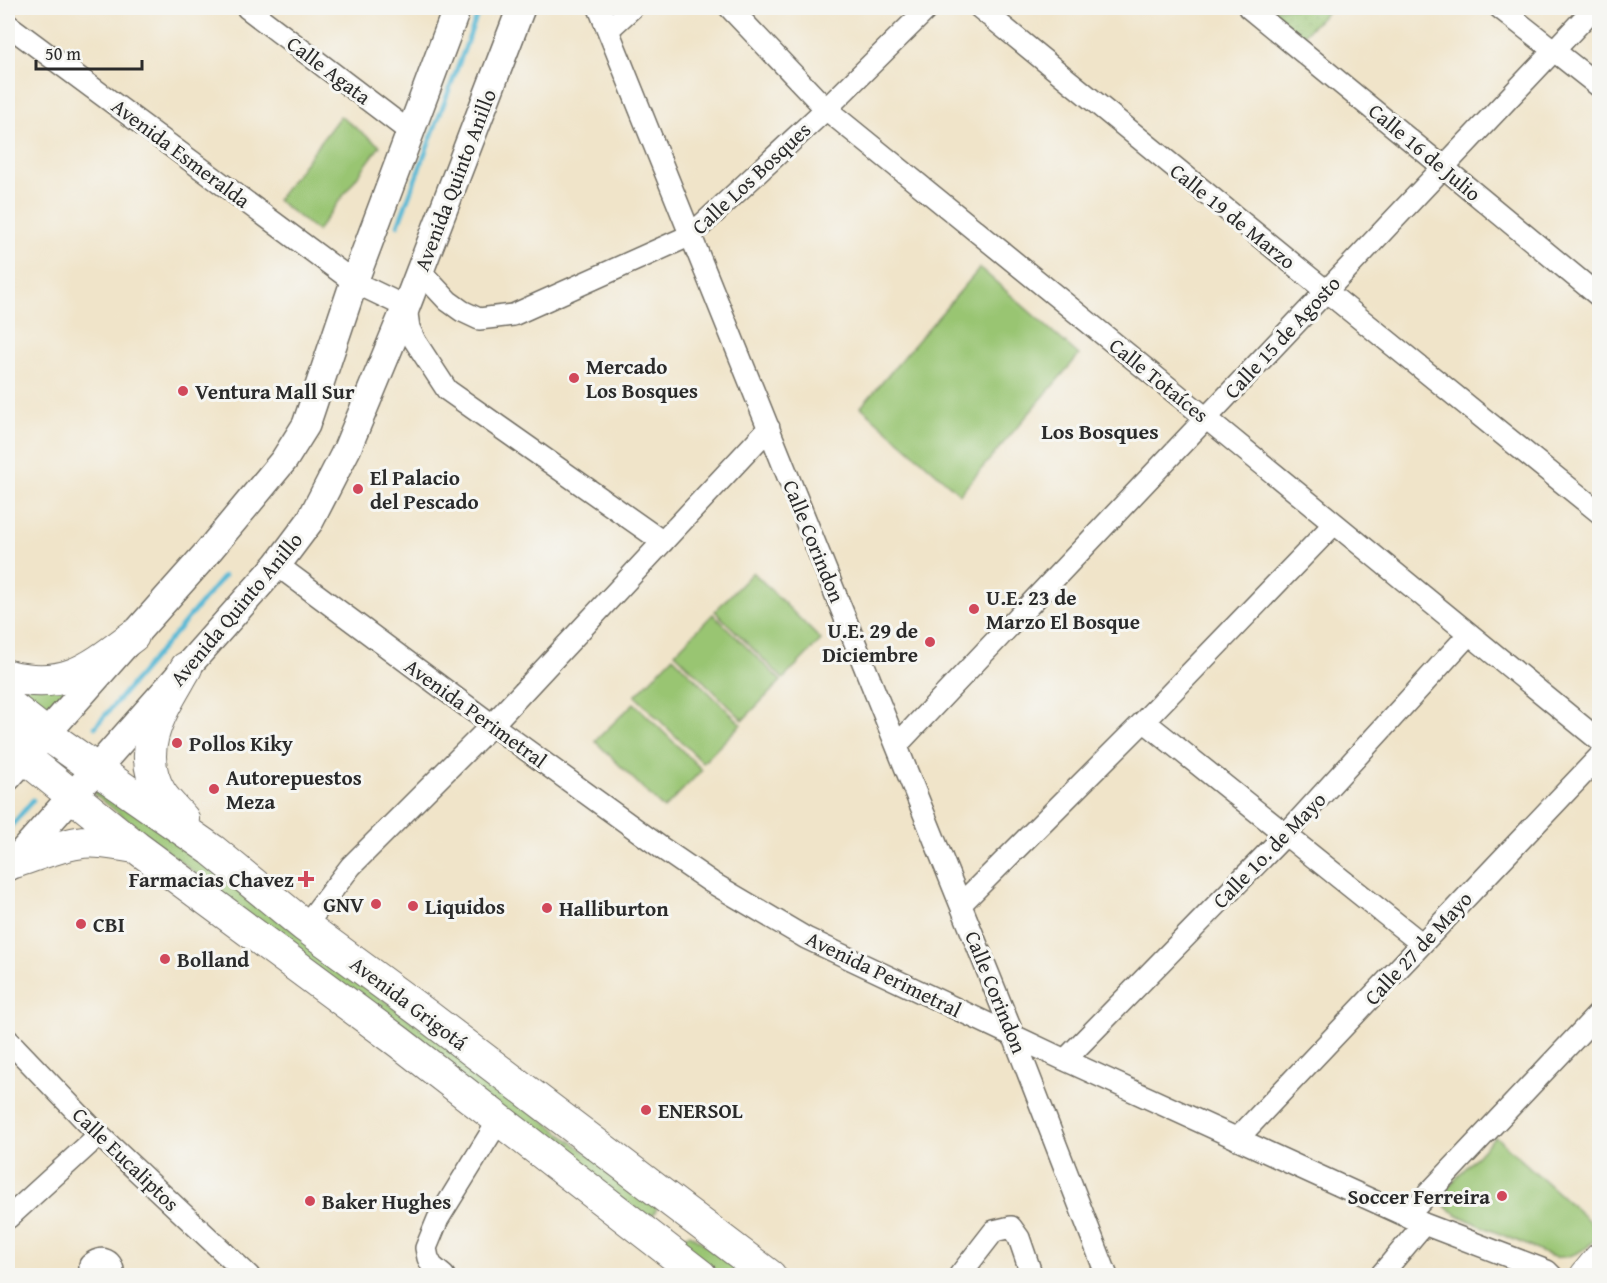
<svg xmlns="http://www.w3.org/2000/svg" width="1607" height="1283" font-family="'Gentium Book Plus',serif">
<defs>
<pattern id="park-dots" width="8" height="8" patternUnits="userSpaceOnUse" patternTransform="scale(1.5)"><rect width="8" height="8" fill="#99c572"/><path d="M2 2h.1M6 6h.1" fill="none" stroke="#84a963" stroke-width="1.8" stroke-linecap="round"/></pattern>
</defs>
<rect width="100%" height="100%" fill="#f6f6f2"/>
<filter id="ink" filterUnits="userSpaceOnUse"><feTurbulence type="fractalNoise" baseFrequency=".0167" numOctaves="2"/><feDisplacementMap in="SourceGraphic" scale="12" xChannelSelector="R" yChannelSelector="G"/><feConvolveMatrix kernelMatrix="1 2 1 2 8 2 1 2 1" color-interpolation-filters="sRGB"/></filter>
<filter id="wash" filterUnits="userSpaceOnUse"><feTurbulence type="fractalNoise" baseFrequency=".008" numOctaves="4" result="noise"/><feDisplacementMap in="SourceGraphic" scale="24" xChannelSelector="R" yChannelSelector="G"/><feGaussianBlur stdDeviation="1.35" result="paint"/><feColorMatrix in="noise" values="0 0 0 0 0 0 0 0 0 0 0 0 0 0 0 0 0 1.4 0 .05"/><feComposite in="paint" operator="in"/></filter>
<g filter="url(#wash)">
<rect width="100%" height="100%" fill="#f0e4c9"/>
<path fill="#99c572" stroke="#62784e" stroke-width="1.5" d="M340,116L380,146L317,231L277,200Z
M980,268L1079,355L960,494L861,407Z
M753,572L821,640L783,679L715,611Z
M713,614L781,681L743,720L675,653Z
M673,657L741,724L703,763L635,696Z
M81,677L50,722L8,689Z
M634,703L702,770L664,809L595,741Z
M104,788L657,1206L656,1210L652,1217L648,1218L526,1131L94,794L98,789Z
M1495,1136L1599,1230C1595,1247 1571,1259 1555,1257C1545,1255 1537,1250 1529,1246C1502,1234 1473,1225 1448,1209C1443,1204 1441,1201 1442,1194Z
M690,1234L749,1275H719L686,1251L683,1239L686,1235Z"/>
<path fill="url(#park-dots)" stroke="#62784e" stroke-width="1.5" d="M1248,8H1331L1293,45Z"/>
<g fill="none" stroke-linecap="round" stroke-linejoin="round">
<path stroke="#57b9d6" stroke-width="4.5" d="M398,225L480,8
M95,727L224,576
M8,830L33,800"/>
</g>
</g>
<g filter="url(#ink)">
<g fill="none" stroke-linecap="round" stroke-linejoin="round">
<g stroke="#706c62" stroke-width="24">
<path id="minor" d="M247,8L410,132
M599,8L1014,1037L1107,1276
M730,8L826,109L1206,418L1600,741
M980,8L1326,291L1600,513
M1249,8L1443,167L1600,297
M1500,8L1600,87
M8,25L354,282L406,307L409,328L415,341L447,390L663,542
M608,30L632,8
M420,271L448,301L462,311L479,319L513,315L691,235L826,109L928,8
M277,565L492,725L663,849L711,882L806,938L1065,1060L1424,1224L1547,1271L1552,1276
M1144,721L1422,944
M897,745L1594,8
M961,904L1144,721L1334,524
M305,926L351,866L492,725L769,428
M8,1040L99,1135L249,1276
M1065,1060L1286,834L1469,634
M1237,1139L1600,756
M1407,1216L1600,1012
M8,1218L99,1135
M90,1276V1265C101,1254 115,1260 113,1276
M444,1276L432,1266L428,1258L426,1248L438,1219L499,1120
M959,1276L994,1231L1011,1227L1019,1238L1032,1276
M1380,1276L1424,1224"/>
</g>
<g stroke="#706c62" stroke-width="30">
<path id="major" d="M8,777L206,554L284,460L306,425L354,282L457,8
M10,866L277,565L310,521L347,449L406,307L521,8"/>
</g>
<g stroke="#706c62" stroke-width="34">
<path id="highway" d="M8,676C65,690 89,669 133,636
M8,704L46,734L212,850L305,926L426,1015L770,1276
M8,744L136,847L399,1042L701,1276
M183,819C176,811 167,803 161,794C133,749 164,707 186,668
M14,862C36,855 60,845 83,842C101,840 119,845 136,847
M1586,1276L1600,1259"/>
</g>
<use href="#minor" stroke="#fff" stroke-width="21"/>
<use href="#major" stroke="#fff" stroke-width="27"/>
<use href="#highway" stroke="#fff" stroke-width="32"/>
</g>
</g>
<g fill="#d1495b" stroke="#f6f6f2" stroke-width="2">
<circle cx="574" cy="378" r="6"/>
<circle cx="183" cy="391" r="6"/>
<circle cx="358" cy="489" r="6"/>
<circle cx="974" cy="609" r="6"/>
<circle cx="930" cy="642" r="6"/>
<circle cx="177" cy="743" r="6"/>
<circle cx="214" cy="789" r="6"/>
<path d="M303 870h6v6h6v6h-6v6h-6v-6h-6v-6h6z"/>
<circle cx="376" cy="904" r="6"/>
<circle cx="413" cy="906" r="6"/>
<circle cx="547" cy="908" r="6"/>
<circle cx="81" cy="924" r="6"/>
<circle cx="165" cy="959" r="6"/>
<circle cx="646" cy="1110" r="6"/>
<circle cx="1502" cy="1196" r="6"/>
<circle cx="310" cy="1201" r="6"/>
</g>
<g text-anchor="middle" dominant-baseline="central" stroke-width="6" stroke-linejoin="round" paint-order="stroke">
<g font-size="21" fill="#2b2b2b" stroke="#f6f6f2">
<text transform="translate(329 70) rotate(37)">Calle Agata</text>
<text transform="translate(1425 152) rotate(40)">Calle 16 de Julio</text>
<text transform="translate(181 153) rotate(37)">Avenida Esmeralda</text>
<text transform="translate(751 178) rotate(-43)">Calle Los Bosques</text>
<text transform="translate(455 180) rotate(-69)">Avenida Quinto Anillo</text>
<text transform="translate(1233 216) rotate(39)">Calle 19 de Marzo</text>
<text transform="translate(1282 337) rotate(-47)">Calle 15 de Agosto</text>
<text transform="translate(1159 380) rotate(39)">Calle Totaíces</text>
<text transform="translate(814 541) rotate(68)">Calle Corindon</text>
<text transform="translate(236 609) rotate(-50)">Avenida Quinto Anillo</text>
<text transform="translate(476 713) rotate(36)">Avenida Perimetral</text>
<text transform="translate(1269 850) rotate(-46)">Calle 1o. de Mayo</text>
<text transform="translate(1418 948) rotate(-47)">Calle 27 de Mayo</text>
<text transform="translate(884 974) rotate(26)">Avenida Perimetral</text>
<text transform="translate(996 992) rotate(68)">Calle Corindon</text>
<text transform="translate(409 1003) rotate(37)">Avenida Grigotá</text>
<text transform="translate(126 1159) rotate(44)">Calle Eucaliptos</text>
</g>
<g font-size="21" font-weight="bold" fill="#2b2b2b" stroke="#f6f6f2" text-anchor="start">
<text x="586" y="366">Mercado<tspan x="586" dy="24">Los Bosques</tspan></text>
<text x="195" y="391">Ventura Mall Sur</text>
<text x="370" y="477">El Palacio<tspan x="370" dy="24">del Pescado</tspan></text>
<text x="986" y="597">U.E. 23 de<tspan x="986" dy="24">Marzo El Bosque</tspan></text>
<text x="918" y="630" text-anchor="end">U.E. 29 de<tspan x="918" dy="24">Diciembre</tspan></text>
<text x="189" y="743">Pollos Kiky</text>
<text x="226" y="777">Autorepuestos<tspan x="226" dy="24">Meza</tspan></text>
<text x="294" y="879" text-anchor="end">Farmacias Chavez</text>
<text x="364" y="904" text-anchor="end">GNV</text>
<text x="425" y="906">Liquidos</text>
<text x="559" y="908">Halliburton</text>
<text x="93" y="924">CBI</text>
<text x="177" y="959">Bolland</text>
<text x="658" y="1110">ENERSOL</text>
<text x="1490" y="1196" text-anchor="end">Soccer Ferreira</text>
<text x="322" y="1201">Baker Hughes</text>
</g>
<g font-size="22" font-weight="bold" fill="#2b2b2b" stroke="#f6f6f2">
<text x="1100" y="431">Los Bosques</text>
</g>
</g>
<rect width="1607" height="1283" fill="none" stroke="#f6f6f2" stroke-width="30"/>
<path d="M36 60v9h106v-9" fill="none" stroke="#2b2b2b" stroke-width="3"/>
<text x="45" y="60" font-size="18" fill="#2b2b2b" stroke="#f6f6f2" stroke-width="4.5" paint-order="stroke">50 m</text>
</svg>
